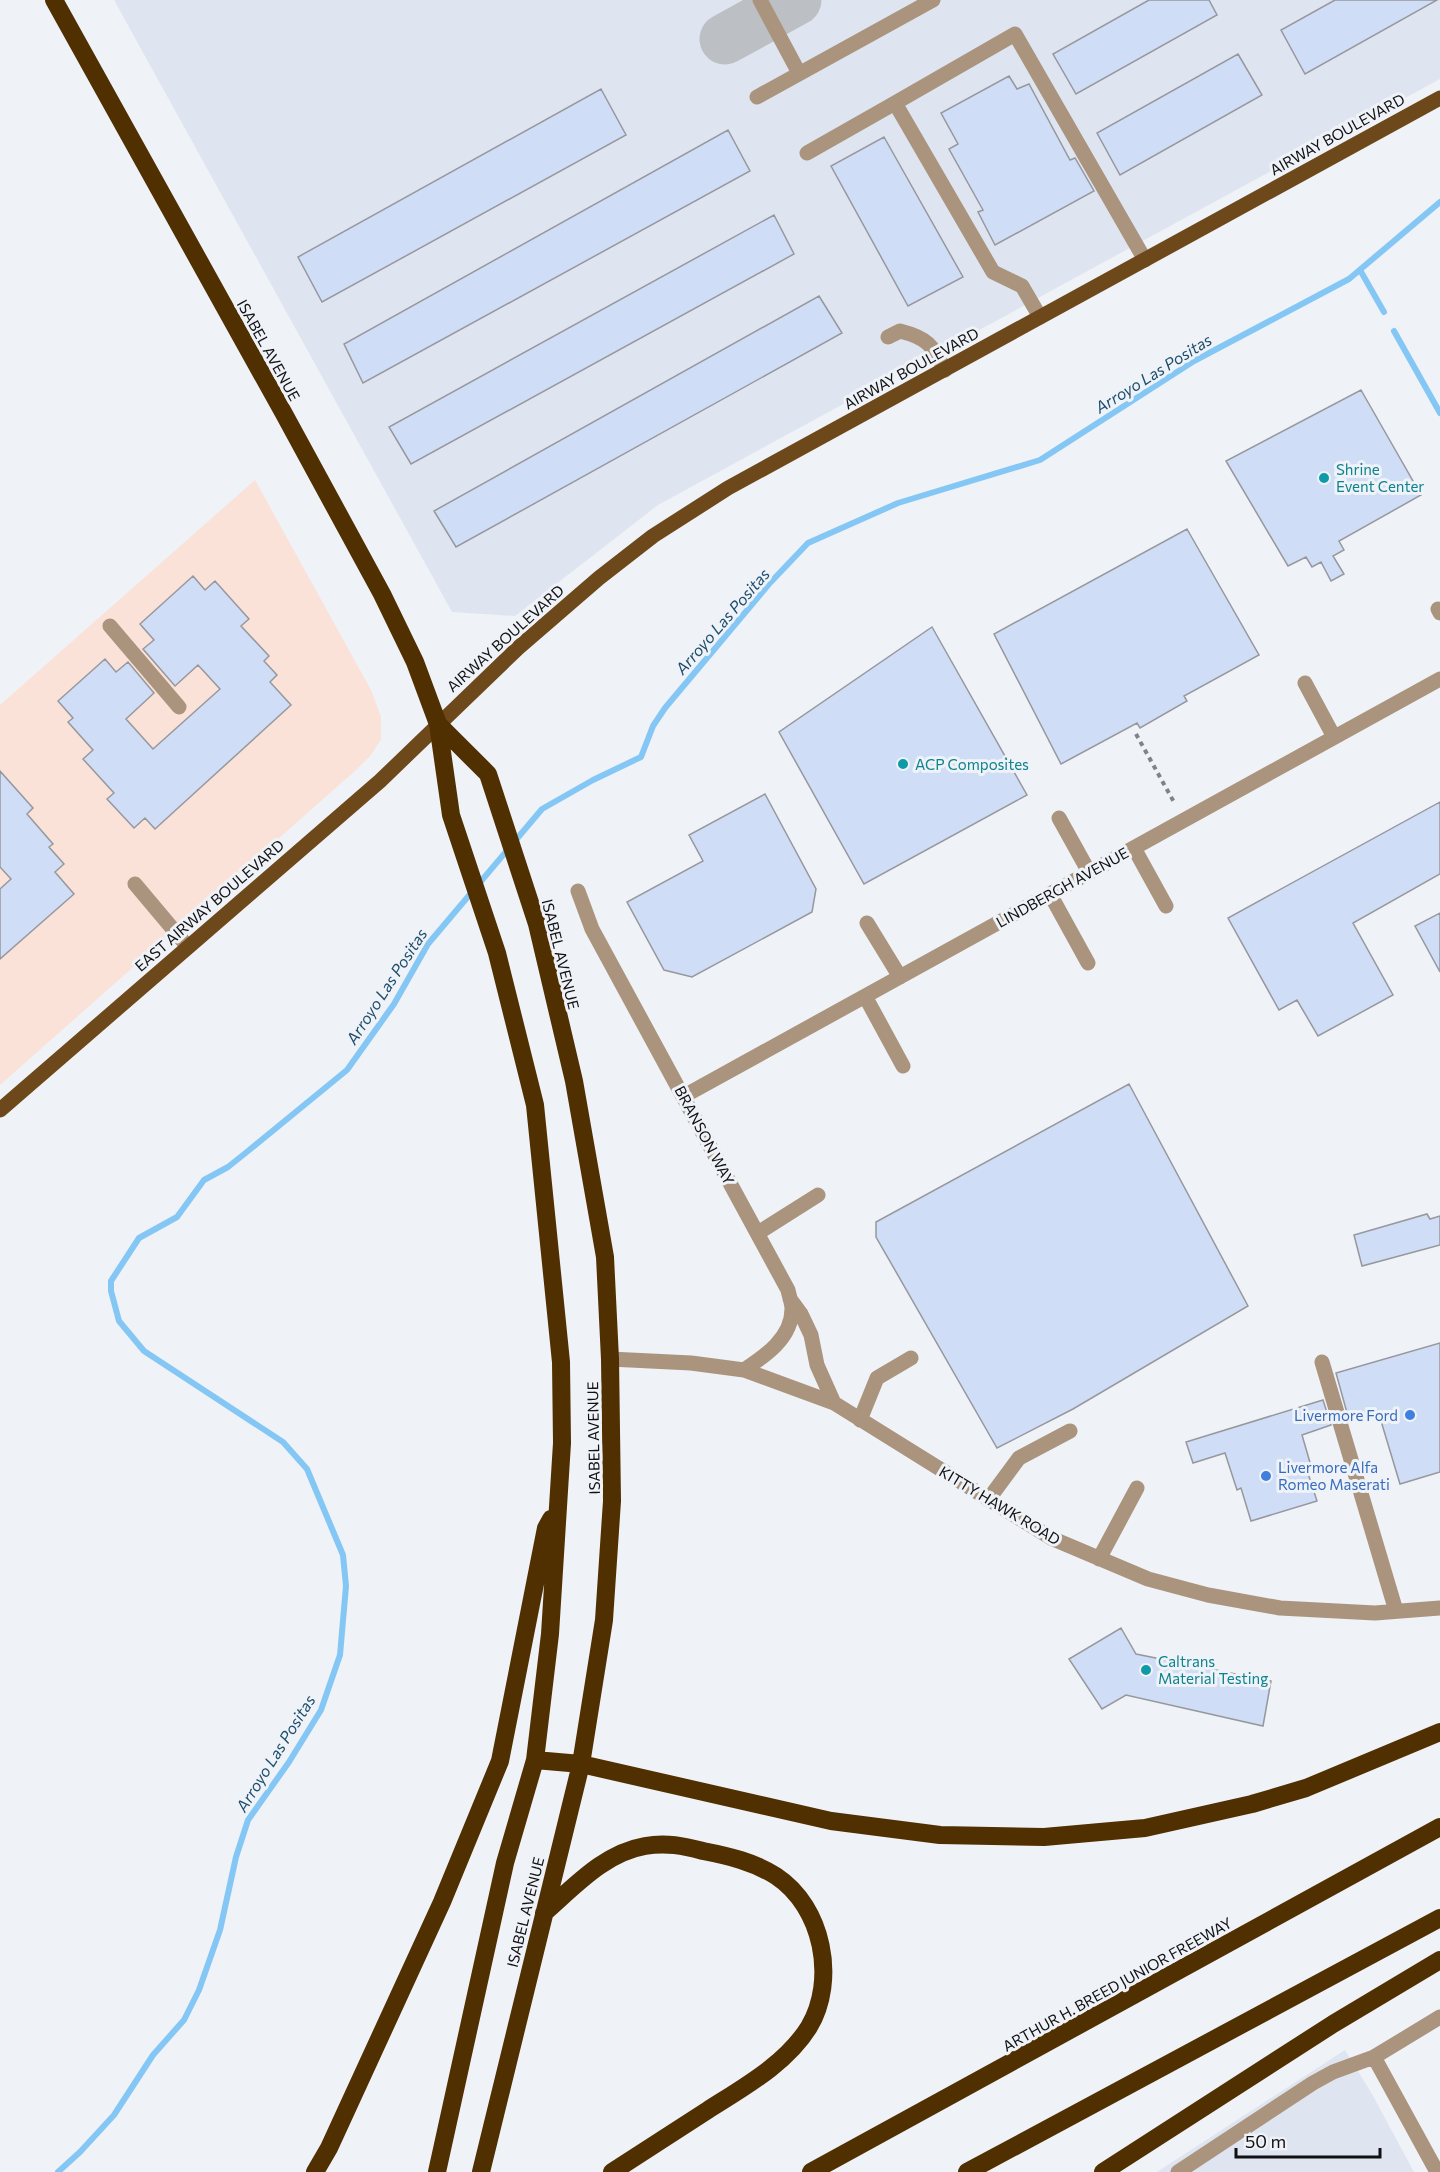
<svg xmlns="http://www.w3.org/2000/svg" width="1440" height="2172" font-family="Commissioner,sans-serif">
<rect width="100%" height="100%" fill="#eff2f7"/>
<path fill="#dfe5f0" d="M114,0H1440V79L658,505L515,616L452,612Z
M1345,2050L1372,2094L1414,2172H1157Z"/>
<path fill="#fae2d8" d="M255,480L371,690L381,717V739L371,755L357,769L0,1085V705Z"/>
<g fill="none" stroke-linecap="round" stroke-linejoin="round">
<path stroke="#85c7f4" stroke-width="6" d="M1360,270L1384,312
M1394,331L1440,413
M58,2172L80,2152L114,2115L153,2055L184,2020L199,1990L220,1930L236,1857L248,1820L289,1762L321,1710L340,1655L346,1586L343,1555L307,1469L283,1442L144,1351L119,1321L111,1291V1281L139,1238L177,1217L204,1180L228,1167L248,1151L347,1070L394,1004L428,944L542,809L593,780L641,757L653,726L665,708L769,584L808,543L898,503L1040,460L1194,361L1349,279L1440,202"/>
<path stroke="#bcbfc3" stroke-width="51" d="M725,39L796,0"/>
</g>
<path fill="#d0ddf6" stroke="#96989d" stroke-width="1.5" d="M1149,0H1209L1217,15L1076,94L1053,54Z
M1335,0H1437L1305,74L1281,30Z
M1238,54L1262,95L1120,175L1097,133Z
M1009,76L1017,89L1029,84L1070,160L1075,158L1094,191L995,245L978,212L983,210L949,149L958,144L941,113Z
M601,89L626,135L322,302L298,257Z
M728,130L750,171L363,383L344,344Z
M884,137L963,277L908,306L831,166Z
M774,215L794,254L411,464L389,427Z
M819,296L842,333L456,547L434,511Z
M1361,390L1421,495L1339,541L1344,550L1333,556L1344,574L1331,581L1321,562L1312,567L1306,557L1288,566L1226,461Z
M1187,529L1259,655L1184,696L1187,701L1140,728L1137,723L1061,764L994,634Z
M193,576L205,590L215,581L249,619L241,626L269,656L264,661L277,675L270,682L291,705L155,829L145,818L134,828L107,799L114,793L83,759L93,750L68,722L73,718L58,701L105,659L116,672L128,662L154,693L126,719L153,749L220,689L198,665L175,686L143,649L154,640L140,624Z
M932,627L1027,795L864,884L779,732Z
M0,771L33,808L27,814L53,844L49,847L64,864L55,872L74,894L0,959V889L11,879L0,867Z
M765,794L816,889L812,912L692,977L664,970L627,902L703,861L689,835Z
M1440,802V874L1353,923L1393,995L1318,1036L1297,1000L1279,1010L1228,918Z
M1440,913V972L1415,926Z
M1129,1084L1248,1306L1073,1409L997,1448L876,1237V1222Z
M1427,1214L1430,1219L1440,1216V1245L1362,1266L1354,1235Z
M1440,1343V1472L1400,1484L1378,1411L1349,1420L1336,1373Z
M1323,1400L1331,1425L1302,1435L1311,1466L1306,1467L1317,1501L1251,1521L1241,1488L1237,1490L1225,1453L1193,1463L1186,1442Z
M1121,1628L1136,1654L1271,1681L1263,1726L1126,1695L1102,1709L1069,1659Z"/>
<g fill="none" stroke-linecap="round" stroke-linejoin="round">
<path stroke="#818286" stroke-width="4" stroke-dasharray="4.5 4.5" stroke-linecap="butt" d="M1136,734L1175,804"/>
<path stroke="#aa947d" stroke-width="15" d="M760,0L799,73
M757,97L933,0
M807,153L895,103
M1040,317L1022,286L993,272L895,103L1015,34L1145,260
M888,337L900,331C928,338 932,345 945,370
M1438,609L1440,613
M110,626L179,707
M1305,683L1334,737
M1059,818L1089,872
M1134,848L1166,906
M135,884L188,947
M578,891L592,929L788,1290C789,1296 792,1303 792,1309C792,1338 765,1356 744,1370
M1050,894L1088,963
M867,923L900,977
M865,996L903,1066
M684,1096L1440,679
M758,1233L818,1195
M790,1299L801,1314L811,1335L817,1365L834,1403
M610,1359L691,1363L744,1370L834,1403L1051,1538L1148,1579L1208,1595L1280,1608L1375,1613L1440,1608
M1322,1362L1396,1611
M860,1420L877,1378L911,1358
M988,1500L1019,1458L1070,1431
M1099,1559L1137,1488
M1374,2057L1437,2172
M1178,2172L1313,2083L1333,2072L1374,2057L1440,2017"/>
<path stroke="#6d481a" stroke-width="15" d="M0,1110L380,781L518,648L599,578L653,536L728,488L1440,98"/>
<path stroke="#502f01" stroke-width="18" d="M54,0L283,412L382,594L415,662L438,724L451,815L497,953L535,1105L561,1362L562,1443L550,1634L535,1760L505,1863L437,2172
M438,724L488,774L537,924L574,1081L605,1257L610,1359L612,1501L604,1620L581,1764L481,2172
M535,1760L581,1764L831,1821L940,1835L1044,1837L1145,1828L1252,1804L1306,1788L1440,1732
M544,1913C574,1887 604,1853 645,1846C666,1842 684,1846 703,1851C729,1856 754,1862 776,1876C823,1907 837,1980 809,2027C786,2064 744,2087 708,2110C676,2131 644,2151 612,2172
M315,2172L329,2148L442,1902L500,1761L546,1528L551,1519
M811,2172L1440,1827
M967,2172L1440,1918
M1103,2172L1333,2024L1440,1960"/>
</g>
<g fill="#0f9aa8" stroke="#eff2f7" stroke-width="2">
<circle cx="1324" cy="478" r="6"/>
<circle cx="903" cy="764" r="6"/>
<circle cx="1146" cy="1670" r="6"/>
</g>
<g fill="#3f7fe0" stroke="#eff2f7" stroke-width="2">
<circle cx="1410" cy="1415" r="6"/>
<circle cx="1266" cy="1476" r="6"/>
</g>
<g text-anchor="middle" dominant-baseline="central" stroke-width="6" stroke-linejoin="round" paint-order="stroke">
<g font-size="15" fill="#111113" stroke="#eff2f7">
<text transform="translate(1337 134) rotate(-29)">AIRWAY BOULEVARD</text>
<text transform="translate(269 350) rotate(61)">ISABEL AVENUE</text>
<text transform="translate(911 368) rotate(-29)">AIRWAY BOULEVARD</text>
<text transform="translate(505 638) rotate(-42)">AIRWAY BOULEVARD</text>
<text transform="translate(1062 887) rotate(-29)">LINDBERGH AVENUE</text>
<text transform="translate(209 905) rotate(-41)">EAST AIRWAY BOULEVARD</text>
<text transform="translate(561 954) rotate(76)">ISABEL AVENUE</text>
<text transform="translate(705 1135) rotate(62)">BRANSON WAY</text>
<text transform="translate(593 1438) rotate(-91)">ISABEL AVENUE</text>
<text transform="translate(1000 1505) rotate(31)">KITTY HAWK ROAD</text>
<text transform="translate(525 1912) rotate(-76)">ISABEL AVENUE</text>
<text transform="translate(1117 1984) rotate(-29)">ARTHUR H. BREED JUNIOR FREEWAY</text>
</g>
<g font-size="15" fill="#0d838f" stroke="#eff2f7" text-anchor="start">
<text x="1336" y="469">Shrine<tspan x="1336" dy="17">Event Center</tspan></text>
<text x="915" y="764">ACP Composites</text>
<text x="1158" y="1661">Caltrans<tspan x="1158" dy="17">Material Testing</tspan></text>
</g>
<g font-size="15" fill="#366cbe" stroke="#eff2f7" text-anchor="end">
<text x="1398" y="1415">Livermore Ford</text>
<text x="1278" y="1467" text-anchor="start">Livermore Alfa<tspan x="1278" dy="17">Romeo Maserati</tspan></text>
</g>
<g font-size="16" font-style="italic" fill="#1d4e6d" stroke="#eff2f7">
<text transform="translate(1153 373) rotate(-32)">Arroyo Las Positas</text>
<text transform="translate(722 621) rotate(-49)">Arroyo Las Positas</text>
<text transform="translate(386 986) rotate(-57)">Arroyo Las Positas</text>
<text transform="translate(275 1753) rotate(-58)">Arroyo Las Positas</text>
</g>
</g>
<path d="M1236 2148v9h144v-9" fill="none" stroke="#111113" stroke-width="3"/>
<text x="1245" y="2148" font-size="18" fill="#111113" stroke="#eff2f7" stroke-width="4.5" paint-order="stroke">50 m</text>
</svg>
